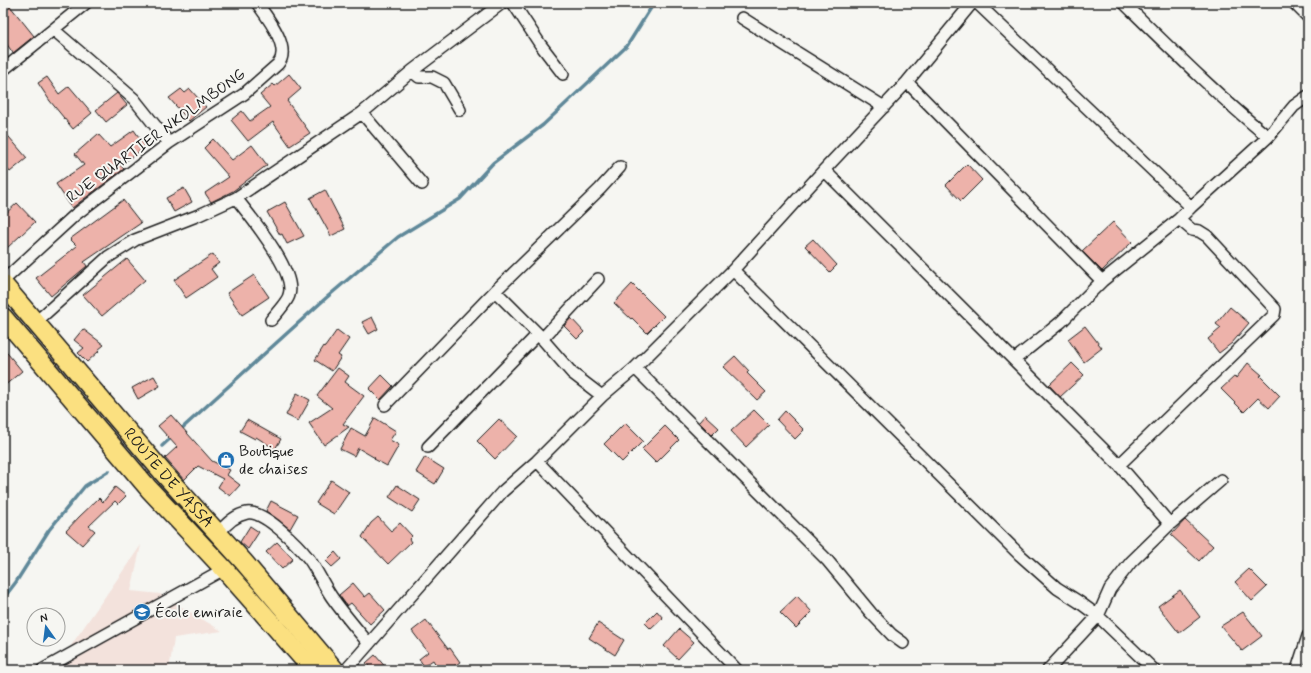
<svg xmlns="http://www.w3.org/2000/svg" width="1311" height="673" font-family="Mynerve,sans-serif">
<rect width="100%" height="100%" fill="#f6f6f2"/>
<filter id="ink" filterUnits="userSpaceOnUse"><feTurbulence type="fractalNoise" baseFrequency=".025" numOctaves="2"/><feDisplacementMap in="SourceGraphic" scale="8" xChannelSelector="R" yChannelSelector="G"/><feConvolveMatrix kernelMatrix="1 2 1 2 8 2 1 2 1" color-interpolation-filters="sRGB"/></filter>
<g filter="url(#ink)">
<path fill="#f3e2dc" d="M141,545L131,591L160,594L222,631L174,638L169,670H109L108,667L73,670H54Z"/>
<g fill="none" stroke-linecap="round" stroke-linejoin="round">
<path stroke="#5f8899" stroke-width="3.5" d="M179,431L326,298L398,237L460,199L493,163L543,125L627,46L654,3
M162,446L173,436
M3,599L16,582L49,530L85,486L109,471"/>
</g>
<path fill="#edb2aa" stroke="#1c1c1c" d="M10,6L34,36L13,53L3,39V11Z
M289,74L301,89L287,101L310,133L290,146L273,122L248,141L231,120L242,111L250,121L270,107L260,95L273,84L275,86Z
M47,77L59,94L69,86L92,113L73,129L50,101L38,83Z
M181,89L185,93L190,89L206,107L189,121L169,98Z
M117,93L127,105L106,122L96,110Z
M3,130L27,158L10,172L3,164Z
M134,130L146,147L120,165L124,169L72,208L56,184L84,165L75,154L98,134L110,147Z
M213,139L232,160L252,145L267,165L233,191L211,202L205,193L229,177L204,148Z
M967,164L982,180L961,201L946,185Z
M184,188L192,202L174,212L166,198Z
M325,190L345,229L331,236L310,198Z
M123,200L141,223L84,262L87,266L51,296L36,278L77,246L70,239Z
M285,202L304,236L287,244L282,234L280,235L267,212Z
M17,203L35,222L7,248L3,243V216Z
M1113,222L1132,242L1102,271L1082,251Z
M813,239L837,265L830,272L805,246Z
M213,254L219,263L211,269L217,277L186,298L174,280Z
M127,259L145,280L102,316L83,295Z
M254,275L269,297L242,315L227,293Z
M632,284L664,316L647,333L632,318L631,319L614,303Z
M1230,307L1249,323L1232,343L1219,353L1208,339L1221,328L1216,324Z
M372,317L378,329L369,334L362,322Z
M571,318L584,332L577,339L564,326Z
M1085,326L1102,348L1084,362L1068,339Z
M83,329L104,345L98,350L99,351L87,362L78,353L84,348L74,340Z
M337,330L349,339L338,355L341,357L332,371L315,360L324,346L325,347Z
M3,348L22,371L3,387Z
M735,356L749,371L747,373L766,392L757,400L723,367Z
M1072,363L1084,375L1060,397L1049,385Z
M1248,363L1262,375L1260,376L1280,396L1269,408L1258,398L1244,412L1221,389L1235,376L1236,378Z
M338,368L349,376L345,382L364,396L343,424L349,427L324,445L309,423L332,408L317,396Z
M382,375L393,386L380,400L369,389Z
M154,376L160,386L138,399L132,388Z
M297,393L310,400L298,421L286,415Z
M754,410L769,425L746,447L731,431Z
M785,411L804,430L795,439L777,420Z
M171,415L212,461L230,470L227,475L240,485L230,496L218,487L223,479L198,466L184,480L165,458L177,447L158,426Z
M705,415L719,428L712,435L699,422Z
M375,418L396,431L390,440L399,445L387,466L374,459L375,458L358,448L354,456L340,449L351,428L365,436Z
M499,419L517,436L495,459L477,441Z
M247,420L281,439L275,449L256,437L255,439L240,431Z
M625,423L643,441L622,462L604,444Z
M665,426L679,440L656,463L642,449Z
M425,457L444,469L435,484L416,472Z
M331,480L349,492L334,514L316,503Z
M397,485L420,500L412,512L389,497Z
M115,487L126,496L118,504L115,501L89,526L95,531L82,545L66,531L79,517L99,498L103,502Z
M271,501L298,515L290,529L266,511Z
M378,517L391,531L400,523L412,536L409,539L411,542L388,564L362,537L371,523Z
M1185,520L1213,546L1199,561L1171,535Z
M250,526L259,532L248,549L240,542Z
M277,542L293,559L282,569L266,552Z
M335,552L341,559L332,567L326,561Z
M1249,569L1267,587L1252,601L1235,582Z
M353,583L365,597L370,593L385,610L370,624L351,603L347,606L339,595Z
M1180,590L1200,617L1179,633L1158,606Z
M797,596L812,612L796,628L780,612Z
M657,611L663,618L651,629L645,623Z
M1243,612L1262,636L1242,651L1221,626Z
M426,620L448,649L450,648L460,662L449,670H439L433,660L424,666L419,659L428,652L412,631Z
M598,623L624,640L615,655L589,638Z
M679,629L694,642L678,659L664,646Z
M375,655L388,670H372L366,663Z"/>
<g fill="none" stroke-linecap="round" stroke-linejoin="round">
<g stroke="#1c1c1c" stroke-width="14">
<path id="street" d="M513,3L540,44L563,74
M977,3L1191,207
M1124,3C1171,49 1217,95 1268,137
M1294,3L1308,17
M742,18L884,107
M54,30L134,99L169,143
M3,70L86,3
M412,71L419,77H432L444,83L460,110
M907,82L1102,281
M362,113L422,184
M824,170L1119,465L1170,524
M236,198C250,216 297,272 289,295C288,301 275,315 271,320
M733,270L1020,555L1057,588L1079,602L1098,616L1154,670
M3,281L75,215L169,143L244,94L278,64C292,48 267,17 257,3
M495,291L538,334L572,373L602,396
M36,322L108,257L135,240L199,215L236,198L362,113L412,71L502,3
M542,339L598,279
M1014,360L1061,322L1102,281L1179,219L1191,207L1268,137L1294,106L1308,96
M635,368L827,560L871,613L892,635L903,643
M385,405L495,291L600,189L620,167
M428,447L538,334
M537,461L737,670
M1119,465L1274,315L1275,309L1207,236L1199,231L1192,230L1179,219
M218,534C225,525 235,515 247,513C264,510 299,546 309,559C317,570 323,584 331,596C342,612 356,628 369,644
M42,670L224,569
M346,670L502,492L537,461L602,396L635,368L733,270L824,170L907,82L972,3
M1048,670L1098,616L1110,589L1131,562L1170,524L1221,480
M1297,670L1308,636"/>
</g>
<g stroke="#1c1c1c" stroke-width="21">
<g id="primary">
<path id="s1" d="M3,284L165,475L243,561L335,670"/>
<path d="M3,317L149,489L224,569L313,670"/>
</g>
</g>
<use href="#street" stroke="#f6f6f2" stroke-width="11"/>
<use href="#primary" stroke="#fbe080" stroke-width="18"/>
</g>
</g>
<defs>
<g id="shop-disc" transform="scale(0.9)"><circle r="9.5" fill="#1f6fb2" stroke="#f6f6f2"/><path d="M-5-2.5h2.3a2.7 3.5 0 0 1 5.4 0H5L5.5 6h-11ZM-1.5-2.5h3a1.5 2.3 0 0 0-3 0Z" fill="#fff"/></g>
<g id="school-disc" transform="scale(0.9)"><circle r="9.5" fill="#1f6fb2" stroke="#f6f6f2"/><path d="M0-5L7-2L0 1L-7-2ZM-4 1L0 2.5L4 1V4Q0 6-4 4Z" fill="#fff"/></g>
</defs>
<g fill-rule="evenodd">
<use href="#shop-disc" x="226" y="460"/>
<use href="#school-disc" x="142" y="612"/>
</g>
<g text-anchor="middle" dominant-baseline="central" stroke-width="4" stroke-linejoin="round" paint-order="stroke">
<g font-size="16" fill="#1c1c1c" stroke="#f6f6f2">
<text transform="translate(156 136) rotate(-36)">RUE QUARTIER NKOLMBONG</text>
<text stroke="none"><textPath href="#s1" startOffset="255">ROUTE DE YASSA</textPath></text>
</g>
<g font-size="16" fill="#1c1c1c" stroke="#f6f6f2" text-anchor="start">
<text x="239" y="451">Boutique<tspan x="239" dy="18">de chaises</tspan></text>
<text x="155" y="612">École emiraie</text>
</g>
</g>
<rect width="1311" height="673" fill="none" stroke="#f6f6f2" stroke-width="16"/>
<rect x="8" y="8" width="1295" height="657" fill="none" stroke="#1c1c1c" stroke-width="1.5" filter="url(#ink)"/>
<g transform="translate(46 627) rotate(346)"><circle r="19" fill="#f6f6f2" stroke="#9f9f9c"/>
<path d="M0-3L7 15L0 10L-7 15Z" fill="#1f6fb2"/>
<text y="-6" font-size="11" font-weight="bold" text-anchor="middle" fill="#1c1c1c">N</text>
</g>
</svg>
